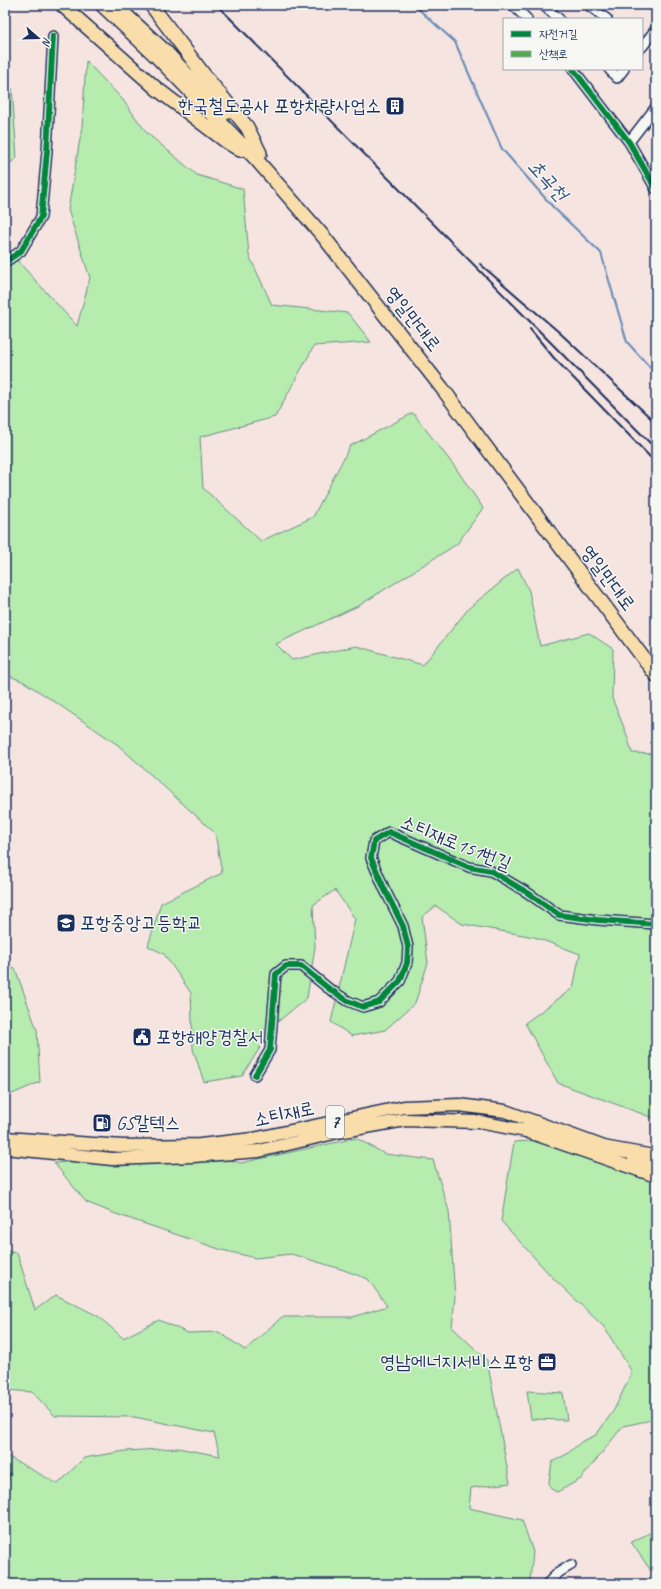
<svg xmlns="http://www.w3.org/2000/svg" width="661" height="1589" font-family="Caveat,'Poor Story',sans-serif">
<rect width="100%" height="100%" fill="#f6e4e0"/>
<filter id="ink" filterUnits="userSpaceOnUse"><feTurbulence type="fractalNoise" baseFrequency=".025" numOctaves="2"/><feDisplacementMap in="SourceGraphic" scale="8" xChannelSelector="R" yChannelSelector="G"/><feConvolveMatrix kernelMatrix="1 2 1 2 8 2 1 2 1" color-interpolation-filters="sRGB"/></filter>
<g filter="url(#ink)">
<path fill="#b6ecae" stroke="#688e86" d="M86,61L123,100L147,133L197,175L243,189L249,255L272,305L348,313L371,342L314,346L275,417L200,437L203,488L261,541L313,517L350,446L413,413L455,467L483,508L457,544L360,605L276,644L292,660L356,646L423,665L469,608L518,568L529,591L540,646L589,633L613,649L612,698L627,735L632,753L656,754V1119L558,1083L525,1023L573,988L580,954L534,937L462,924L436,906L422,917L428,963L415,1003L385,1030L352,1036L331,1022L355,919L335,890L313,905L315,947L307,998L275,1024L242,1076L204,1082L193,1049L191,993L164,954L148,946L161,903L222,873L215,833L118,745L52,700L24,682L5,674V247L77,326L90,278L68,210L82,127Z
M12,88L17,158L5,167V89Z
M15,968L37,1030L40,1082L5,1097V972Z
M356,1138L385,1154L433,1160L449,1211L455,1297L452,1327L487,1360L510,1483L471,1488L469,1508L522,1520L533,1552L530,1581L527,1584H5V1455L58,1484L84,1458L125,1451L178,1448L220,1456L214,1433L134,1417L55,1416L32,1392L5,1390V1251L17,1253L35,1310L56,1295L98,1316L123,1338L159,1320L188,1333L219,1332L245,1350L282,1317H353L387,1306L368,1279L341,1269L291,1254L256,1258L222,1250L113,1213L86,1202L54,1163L200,1152L241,1163Z
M543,1140L656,1175V1419L623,1426L581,1479L557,1492L551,1489L549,1482L552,1462L567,1454L581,1442L596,1435L614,1410L632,1372L604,1327L551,1276L501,1221L514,1142Z
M527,1391L563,1393L567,1420L531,1419Z
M656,1530V1578L631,1542Z"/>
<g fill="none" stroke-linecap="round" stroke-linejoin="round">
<path stroke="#658bb7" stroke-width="2" d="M414,5L455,42L502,149L553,207L601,253L627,342L656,374"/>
<g stroke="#1b2f5e" stroke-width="12">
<path id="minor" d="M513,5L527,19
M543,5L559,19
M588,5L607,19
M653,5L656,7
M642,47L656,29
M573,69L629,142L656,189
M609,69L617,78L624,69
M629,142L656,107
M5,262L21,251L41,217L47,151L53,36
M255,1075L270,1050L276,974L286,966H301L328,988L348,1001L363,1007L379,1002L400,981L407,963L408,947L403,926L384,888L371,858L374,841L389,832L469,867L491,871L528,893L559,915L598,920L656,924
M547,1584L558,1573L571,1565"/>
</g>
<g stroke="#1b2f5e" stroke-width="15">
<path id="major" d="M5,1138L123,1146L200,1145L253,1139L404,1107L459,1105L505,1111L615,1151
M5,1148L112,1159L193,1156L259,1151L338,1132L405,1120L479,1122L526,1131L656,1176
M634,1158L656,1165"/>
</g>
<g stroke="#1b2f5e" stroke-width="16">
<path id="highway" d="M62,5L157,89L227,142L240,150
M102,5L157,57L255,158L323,236L442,388L656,675
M115,5L166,52L224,114
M151,5L205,76L247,127L260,153
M606,1148L656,1157"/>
</g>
<use href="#minor" stroke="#f6f6f2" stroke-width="9"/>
<use href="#major" stroke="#f9deab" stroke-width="12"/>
<use href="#highway" stroke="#f9deab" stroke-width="13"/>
<path stroke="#1b2f5e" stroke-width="2" d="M217,5L656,449
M480,264L560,333L656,423
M530,329L554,358L656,463"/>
<path stroke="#52ab49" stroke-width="5" stroke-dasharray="10 5" stroke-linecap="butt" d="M5,1473L10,1476"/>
<g stroke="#f6f6f2" stroke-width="8">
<path id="cycleway" d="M573,69L629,142L656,189
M5,262L21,251L41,217L47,151L53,36
M255,1075L270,1050L276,974L286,966H301L328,988L348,1001L363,1007L379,1002L400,981L407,963L408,947L403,926L384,888L371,858L374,841L389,832L469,867L491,871L528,893L559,915L598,920L656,924"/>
</g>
<use href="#cycleway" stroke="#00873e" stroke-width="6"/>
</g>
</g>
<defs>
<g id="building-square" transform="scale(1)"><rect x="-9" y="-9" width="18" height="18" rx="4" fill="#1b2f5e" stroke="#f6f6f2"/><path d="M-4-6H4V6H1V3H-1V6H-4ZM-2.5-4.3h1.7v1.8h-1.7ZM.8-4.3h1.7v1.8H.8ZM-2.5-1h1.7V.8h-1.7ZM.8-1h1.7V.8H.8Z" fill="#fff"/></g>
<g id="school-square" transform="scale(1)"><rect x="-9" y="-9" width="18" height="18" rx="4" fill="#1b2f5e" stroke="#f6f6f2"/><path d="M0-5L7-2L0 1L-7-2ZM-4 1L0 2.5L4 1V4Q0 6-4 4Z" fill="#fff"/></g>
<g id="civic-square" transform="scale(1)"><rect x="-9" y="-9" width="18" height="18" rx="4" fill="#1b2f5e" stroke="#f6f6f2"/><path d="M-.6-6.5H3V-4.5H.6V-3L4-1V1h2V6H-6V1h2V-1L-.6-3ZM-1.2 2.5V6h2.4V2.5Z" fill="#fff"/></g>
<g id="fuel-square" transform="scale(1)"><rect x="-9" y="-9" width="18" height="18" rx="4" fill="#1b2f5e" stroke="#f6f6f2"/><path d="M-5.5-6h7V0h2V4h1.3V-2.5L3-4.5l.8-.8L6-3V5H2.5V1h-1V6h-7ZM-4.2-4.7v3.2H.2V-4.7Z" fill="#fff"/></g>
<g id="office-square" transform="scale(1)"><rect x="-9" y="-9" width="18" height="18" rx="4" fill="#1b2f5e" stroke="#f6f6f2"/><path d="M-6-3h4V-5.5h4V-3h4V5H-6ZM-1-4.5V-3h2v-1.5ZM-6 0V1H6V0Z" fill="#fff"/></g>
</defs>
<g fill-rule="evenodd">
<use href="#building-square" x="395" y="106"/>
<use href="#school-square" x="66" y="923"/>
<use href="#civic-square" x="142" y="1037"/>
<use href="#fuel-square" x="102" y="1123"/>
<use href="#office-square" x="547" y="1362"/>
</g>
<g text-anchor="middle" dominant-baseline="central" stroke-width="3" stroke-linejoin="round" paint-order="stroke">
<rect fill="#f6f6f2" stroke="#5d6b8a" stroke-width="1" x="326" y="1106" width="18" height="32" rx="3"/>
<g font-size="18" font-weight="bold" fill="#1b2f5e">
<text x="335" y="1122">7</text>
</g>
<g font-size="19" fill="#1b2f5e" stroke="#f6f6f2" text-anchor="start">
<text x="381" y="106" text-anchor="end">한국철도공사 포항차량사업소</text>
<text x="80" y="923">포항중앙고등학교</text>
<text x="156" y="1037">포항해양경찰서</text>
<text x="116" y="1123">GS칼텍스</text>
<text x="533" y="1362" text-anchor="end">영남에너지서비스포항</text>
</g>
<g font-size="19" fill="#1b2f5e" stroke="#f6f6f2">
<text transform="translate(413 319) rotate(52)">영일만대로</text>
<text transform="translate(608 578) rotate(53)">영일만대로</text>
<text transform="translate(456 843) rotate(22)">소티재로151번길</text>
<text transform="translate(284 1114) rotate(-12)">소티재로</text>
</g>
<g font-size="20" font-style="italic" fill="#3a5583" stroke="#f6f6f2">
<text transform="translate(548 180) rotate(48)">초곡천</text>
</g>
</g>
<rect width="661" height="1589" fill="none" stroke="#f6f6f2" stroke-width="20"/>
<rect x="10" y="10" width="641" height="1569" fill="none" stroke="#1b2f5e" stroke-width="1.5" filter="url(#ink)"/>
<rect x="503" y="18" width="140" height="52" fill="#f6f6f2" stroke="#9ea6b7"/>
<rect x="511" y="31" width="20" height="6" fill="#00873e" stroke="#9ea6b7"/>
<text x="539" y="38" font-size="12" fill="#1b2f5e">자전거길</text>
<rect x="511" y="51" width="20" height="6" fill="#52ab49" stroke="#9ea6b7"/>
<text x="539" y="58" font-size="12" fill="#1b2f5e">산책로</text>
<g transform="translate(38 38) rotate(110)" stroke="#f6f6f2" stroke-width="3" paint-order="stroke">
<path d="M0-3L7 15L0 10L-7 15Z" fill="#1b2f5e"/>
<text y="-6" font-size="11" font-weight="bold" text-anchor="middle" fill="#1b2f5e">N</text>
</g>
</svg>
